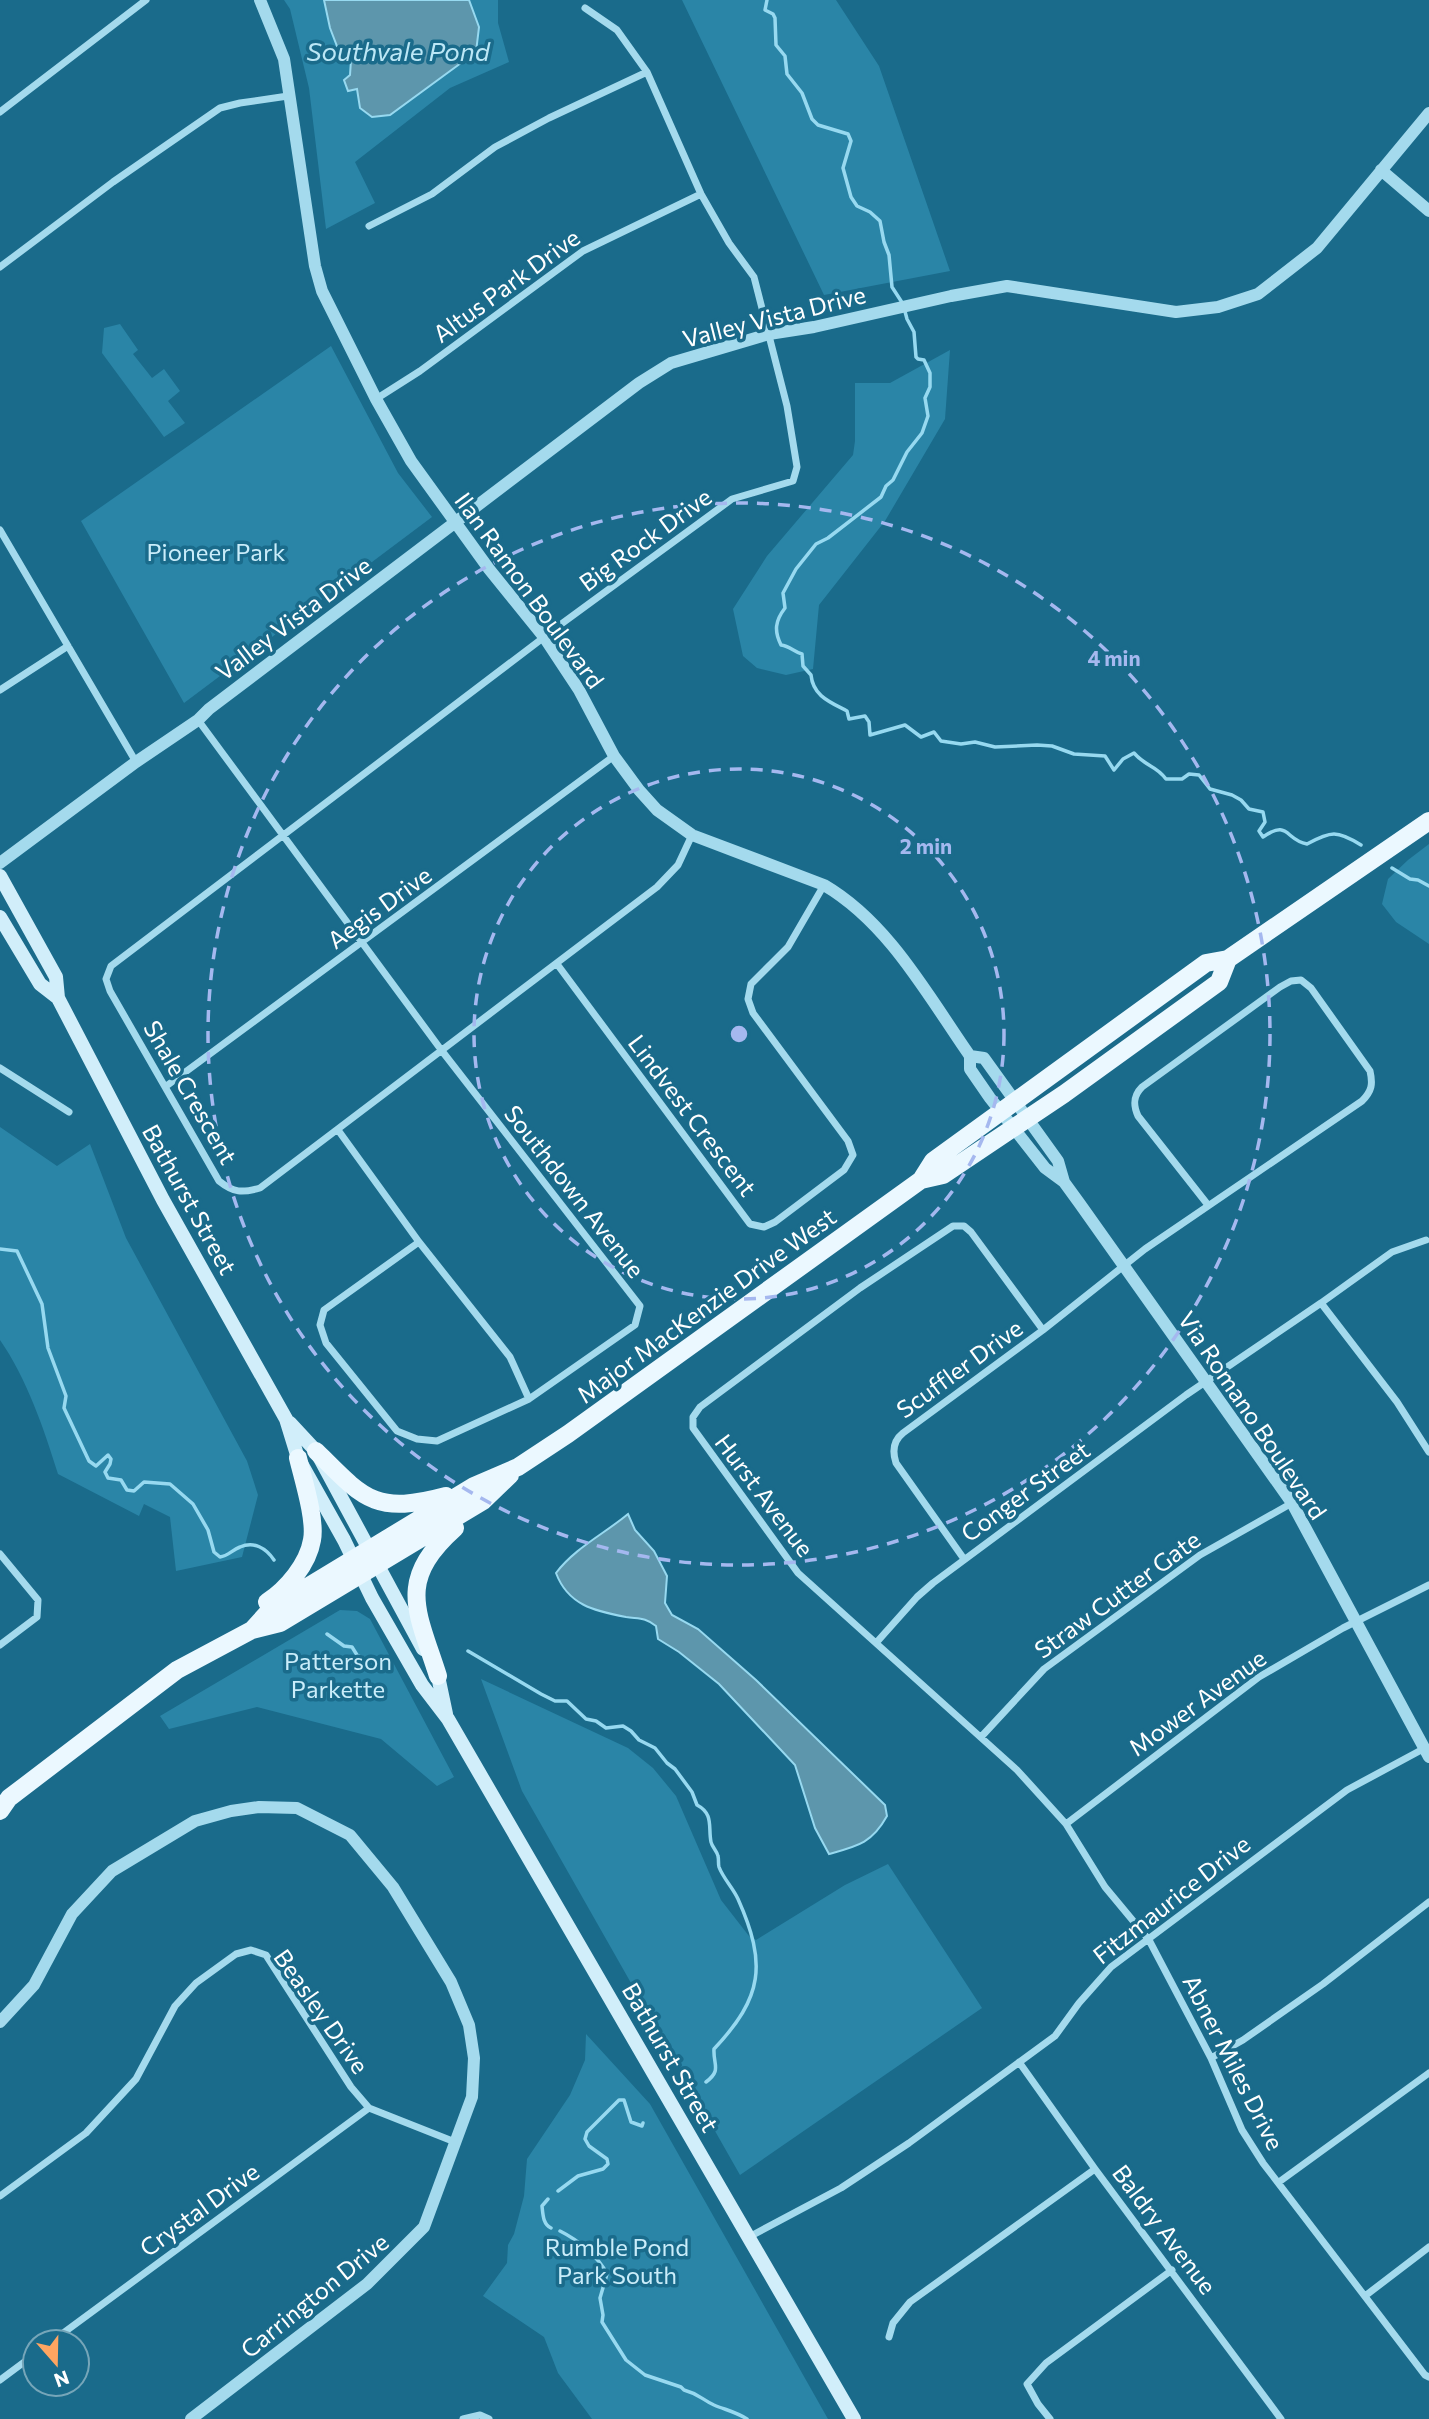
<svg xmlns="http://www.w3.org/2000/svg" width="1429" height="2419" font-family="Commissioner,sans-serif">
<rect width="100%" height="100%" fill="#1a6b8b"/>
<path fill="#2a85a7" d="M284,0H498V23L509,62L450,88L355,162L375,203L326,229L309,88L290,9Z
M682,0H836L879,66L950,271L824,295Z
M120,324L138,350L133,354L152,378L164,369L180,391L168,401L185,423L164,437L102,353L104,328Z
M331,346L398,473L432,517L184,703L81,521Z
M950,350L945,419L885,521L819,605L813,669L786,675L757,668L743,656L733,609L767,556L853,455L855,441V383H890Z
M1429,844V944L1396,922L1382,904L1388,879L1408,860Z
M0,1127L57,1166L90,1144L126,1238L247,1461L258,1495L242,1557L176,1571L170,1517L144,1504L139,1516L58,1474C44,1429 27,1379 0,1340Z
M340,1610L357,1611L370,1619L454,1777L437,1786L381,1739L257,1707L169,1729L160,1716Z
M481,1679L628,1748L653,1768L676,1796L721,1900L749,1936L756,1940L845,1885L888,1864L982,2008L740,2175L522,1791Z
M586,2034L650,2104L828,2419H592L558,2373L544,2337L483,2296L507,2263L508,2245L514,2234L524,2196L527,2159L570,2095L585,2060Z"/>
<path fill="#5d96ac" stroke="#97d9f0" stroke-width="2" d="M324,0H469L479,27L476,52L390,115L372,117L360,108L357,89L348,91L344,80L350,75L351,60L340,54L330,28Z
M628,1514L635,1530L654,1551L667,1576L665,1603L672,1615L698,1629L756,1680L885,1805L887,1816C872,1843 858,1846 829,1854L815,1828L795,1765L719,1684L679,1652L658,1639L656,1626C645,1617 639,1619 626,1617C594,1611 568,1605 556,1573C575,1548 604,1534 628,1514Z"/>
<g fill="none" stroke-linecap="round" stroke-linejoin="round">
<path stroke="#97d9f0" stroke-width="3.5" d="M767,0L765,10L773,14L775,18L776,45L785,56L787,74L802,93L812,119L818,125L848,134L851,141L843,168L851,197L857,206L870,212L880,221L884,242L889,255L892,287L903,304L907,319L914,332L916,357L918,359L924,360L930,373V387L925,398L928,416L922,433L907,452L893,480L886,486L881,497L828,538L816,544L796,569L783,593L785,608C775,621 774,631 781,645C790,646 794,652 802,654L803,666L811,675C813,696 830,702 847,711L849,719L865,716L869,722L870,735L905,725L921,737L934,732L941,741L961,744L975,742L995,747L1037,745L1052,746L1074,754L1105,756L1114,770L1123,759L1134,753C1146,767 1156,765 1166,779H1182L1189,774L1199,775L1210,789L1232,795L1241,800L1249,809L1263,812L1265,822L1259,831L1263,837C1289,819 1285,840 1307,844C1331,831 1337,830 1361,845
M1392,868L1410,879L1418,880L1429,886
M0,1249L17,1251L42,1304L48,1348L66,1396L64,1408L89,1461L96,1466L108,1455L111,1459L110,1464L105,1472L108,1478L121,1480L127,1490L134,1491L144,1482L170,1484L193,1504L208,1530L214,1552L220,1557C228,1556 232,1550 240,1547C254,1541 266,1548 274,1560
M327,1634L344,1646L352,1647L357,1655L369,1661
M468,1651L541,1694L555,1701H567L586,1719L596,1721L606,1728L623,1726L631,1731L639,1740L655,1748L667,1763L675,1769L692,1792L697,1805C714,1814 708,1827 711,1842C712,1847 717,1851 718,1856C719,1860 718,1864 719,1867C723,1878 733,1888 738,1899C767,1964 763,1997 714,2049C713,2065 722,2070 706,2082
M558,2191L578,2176L603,2169L608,2164L607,2159L589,2146L585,2139L587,2132L619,2100H624L631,2122L642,2126L643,2123
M548,2199L542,2206C543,2215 543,2224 551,2228
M560,2231C578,2240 598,2256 607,2274L600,2298L603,2315L602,2322L626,2360L645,2375L681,2387L684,2390C699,2394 701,2399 714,2405C726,2410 736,2412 747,2419"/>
<path stroke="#a4daed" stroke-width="7" d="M585,8L617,30L647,72L701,194L729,243L754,277L787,406L797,467L793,481L732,499L564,622L111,966L106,979L110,991L219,1181C234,1193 242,1193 260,1188L657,887L678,865L692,835
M0,112L146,0
M369,226L432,194L495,147L549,118L647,72
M0,267L113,182L220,108L240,103L288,96
M376,399L420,371L583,251L701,194
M0,530L136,762
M0,690L68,646
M198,720L442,1051L640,1306L635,1325L529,1399L437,1441L417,1439L397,1431L326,1343L320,1325L324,1310L419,1242
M557,964L750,1224L764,1227L775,1222L844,1170L853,1155L848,1141L753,1013L748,999L751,984L788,947L824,885
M0,1068L69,1112
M165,1087L614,756
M338,1130L419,1242L510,1357L529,1399
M1321,1303L1392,1252L1426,1240
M1043,1330L971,1232L964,1226H953L860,1288L700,1407L693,1417V1428L798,1573L1017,1770L1066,1824L1105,1887L1149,1940L1211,2058L1242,2130L1263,2163L1425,2375L1429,2377
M0,1554L38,1600L37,1617L0,1645
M964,1559L896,1463C892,1451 893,1441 903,1433L1043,1330L1145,1249L1362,1101C1372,1091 1373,1084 1370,1071L1311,988L1301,980L1291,981L1280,987L1142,1087C1133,1096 1133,1105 1138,1116L1208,1205
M876,1643L917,1597L933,1583L1186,1395L1321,1303L1397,1402L1429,1452
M981,1737L1044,1669L1200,1555L1292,1503
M1066,1824L1259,1677L1343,1628L1429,1585
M1211,2058L1243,2040L1323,1984L1429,1902
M1019,2062L1095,2169L1281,2419
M1279,2182L1429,2073
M0,2196L86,2133L136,2079L175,2006L196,1983L236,1954L251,1950L266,1955L351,2087L369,2108L455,2142
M749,2237L841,2188L909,2143L1055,2036L1079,2003L1111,1967L1347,1790L1425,1748
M1365,2296L1429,2247
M889,2337L893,2323L910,2302L1095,2169
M51,2342L369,2108
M0,2380L35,2354
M463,2419L480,2415L489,2419
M1050,2419L1038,2404L1027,2384L1046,2363L1172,2270"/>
<path stroke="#a4daed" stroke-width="12" d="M260,0L284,59L315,266L322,291L376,399L411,461L489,569L544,637L579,690L614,756L639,790L657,810L692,835L824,885C889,923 928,996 970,1056V1069L990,1098L1045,1168L1064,1182
M1381,170L1429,211
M0,863L136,762L198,720L209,709L639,383L671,363L769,334L814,327L951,296L1007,286L1176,312L1218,307L1258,294L1317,248L1429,113
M970,1056L984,1058L1058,1161L1064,1182L1080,1204L1292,1503L1429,1757
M0,2022L34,1985L72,1914L112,1871L195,1821L231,1811L259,1807L297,1808L350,1835L393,1887L451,1982L469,2025L474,2058L472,2097L424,2227L367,2284L191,2419"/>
<path stroke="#d1eefa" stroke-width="14" d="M0,876L56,977L58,998L163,1200L286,1419L298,1458L344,1540L372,1598L422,1685L448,1719L854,2419
M0,917L40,984L58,998
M290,1423L316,1451L423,1649
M433,1666L438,1676L446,1714"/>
<path stroke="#ebf8ff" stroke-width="18" d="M921,1180L933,1161L1206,963L1228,959L1429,821
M316,1451C364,1499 375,1515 446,1496
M267,1602C287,1589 308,1564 312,1540C316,1520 303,1479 298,1458
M252,1630L271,1609L474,1486L518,1467L568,1434L921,1180L943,1175L1064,1094L1219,982L1228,959
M438,1676C417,1610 396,1581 455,1528
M0,1811L9,1798L177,1670L252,1630L280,1623L483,1501L510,1475"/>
</g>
<g fill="none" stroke="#a5b8ef" stroke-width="3.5" stroke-dasharray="12 9">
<circle cx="739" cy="1034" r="265"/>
<circle cx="739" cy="1034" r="531"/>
</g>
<g text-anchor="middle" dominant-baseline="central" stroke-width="7" stroke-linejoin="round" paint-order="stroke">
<g font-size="24" fill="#fff" stroke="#1a6b8b">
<text transform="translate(506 285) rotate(-36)">Altus Park Drive</text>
<text transform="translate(774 316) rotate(-14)">Valley Vista Drive</text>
<text transform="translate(645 539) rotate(-36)">Big Rock Drive</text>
<text transform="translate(530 590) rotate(54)">Ilan Ramon Boulevard</text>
<text transform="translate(293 618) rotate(-37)">Valley Vista Drive</text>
<text transform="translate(379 907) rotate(-36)">Aegis Drive</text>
<text transform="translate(191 1092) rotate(60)">Shale Crescent</text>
<text transform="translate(693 1115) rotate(53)">Lindvest Crescent</text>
<text transform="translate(575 1191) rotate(52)">Southdown Avenue</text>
<text transform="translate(190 1199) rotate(61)">Bathurst Street</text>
<text transform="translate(706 1305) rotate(-36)">Major MacKenzie Drive West</text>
<text transform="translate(959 1368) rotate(-36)">Scuffler Drive</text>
<text transform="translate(1253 1415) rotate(56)">Via Romano Boulevard</text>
<text transform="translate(1025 1491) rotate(-36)">Conger Street</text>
<text transform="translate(765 1495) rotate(53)">Hurst Avenue</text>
<text transform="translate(1117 1594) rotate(-36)">Straw Cutter Gate</text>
<text transform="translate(1197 1702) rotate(-36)">Mower Avenue</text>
<text transform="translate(1171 1899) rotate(-38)">Fitzmaurice Drive</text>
<text transform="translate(322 2011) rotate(55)">Beasley Drive</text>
<text transform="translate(671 2057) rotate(60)">Bathurst Street</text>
<text transform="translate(1234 2062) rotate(63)">Abner Miles Drive</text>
<text transform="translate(199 2209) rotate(-36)">Crystal Drive</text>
<text transform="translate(1165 2229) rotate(53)">Baldry Avenue</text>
<text transform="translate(314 2295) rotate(-39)">Carrington Drive</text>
</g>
<g font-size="24" fill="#caedfa" stroke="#1a6b8b">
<text x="216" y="551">Pioneer Park</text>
<text x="338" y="1660">Patterson<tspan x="338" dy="28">Parkette</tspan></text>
<text x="617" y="2246">Rumble Pond<tspan x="617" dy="28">Park South</tspan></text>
</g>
<g font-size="26" font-style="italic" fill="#bce7f6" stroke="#1a6b8b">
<text x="398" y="50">Southvale Pond</text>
</g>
</g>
<circle cx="739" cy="1034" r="10" fill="#a5b8ef" stroke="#1a6b8b" stroke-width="3.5"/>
<g font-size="21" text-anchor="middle" font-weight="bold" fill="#a5b8ef" stroke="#1a6b8b" stroke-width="7" stroke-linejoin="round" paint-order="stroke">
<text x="1114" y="666">4 min</text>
<text x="926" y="854">2 min</text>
</g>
<g transform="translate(56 2363) rotate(160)"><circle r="33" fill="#1a6b8b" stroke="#76a6b9" stroke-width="2"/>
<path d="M0-5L12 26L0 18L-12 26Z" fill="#ffa561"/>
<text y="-10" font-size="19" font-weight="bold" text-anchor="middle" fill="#ffffff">N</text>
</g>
</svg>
